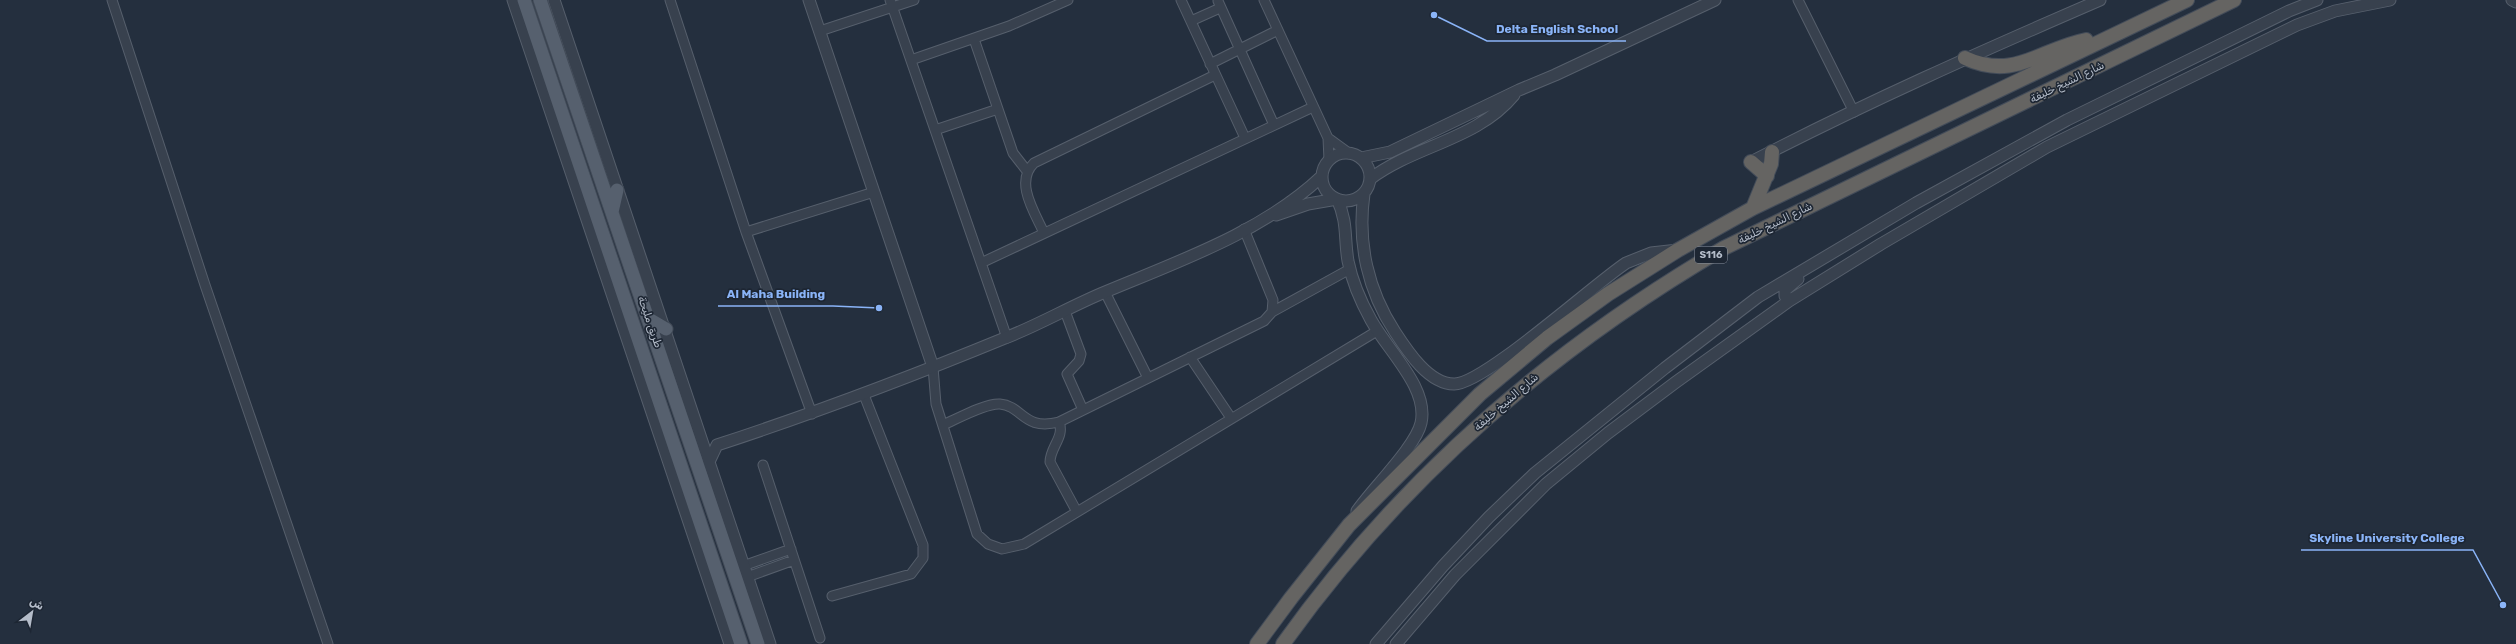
<svg xmlns="http://www.w3.org/2000/svg" width="2516" height="644" font-family="Rubik,Cairo,sans-serif">
<rect width="100%" height="100%" fill="#242f3e"/>
<g fill="none" stroke-linecap="round" stroke-linejoin="round">
<g stroke="#565f6c" stroke-width="11">
<path id="minor" d="M112,0L205,285L328,644
M670,0L746,232L812,414
M890,0L1007,338
M1181,0L1245,138
M1264,0L1328,138L1329,160
M1798,0L1854,112
M1218,1L1274,125
M1191,21L1220,8
M820,31L914,0
M974,39L1013,153L1027,171
M911,60L1009,26L1068,0
M1210,64L1278,30
M935,130L998,109
M1328,138L1350,154
M746,232L874,192
M1044,233C1035,213 1014,182 1034,163L1215,75
M981,263L1313,107
M1105,292L1148,378
M1065,311L1081,354L1079,361L1067,374L1083,410
M1272,312L1350,269
M1190,357L1231,418
M933,367L936,404L977,534L988,544L1002,549L1024,544L1377,331
M1059,422C1065,437 1050,447 1050,462L1077,512
M943,425C957,419 985,403 1000,404C1023,406 1023,431 1059,422L1264,321L1272,312L1273,300L1244,229
M763,465L820,638
M743,566L791,549
M747,577L794,560
M832,596L911,574L923,558V545L864,395"/>
</g>
<g stroke="#565f6c" stroke-width="13">
<path id="tertiary" d="M513,0L730,644
M554,0L770,644
M809,0L933,367
M2512,0L2516,2
M1322 177a24 24 0 1 1 48 0a24 24 0 1 1-48 0Z
M1361,158L1390,152L1519,90L1555,75L1715,0
M1751,162C1865,103 1982,51 2100,0
M1370,179C1415,145 1477,140 1514,95
M1364,194C1357,243 1368,291 1395,332C1408,352 1429,384 1454,384C1483,385 1594,284 1626,263L1651,253L1678,250
M1276,215L1308,204L1337,199C1348,222 1344,238 1348,261C1352,281 1361,302 1371,320C1388,351 1429,388 1421,423C1416,446 1373,488 1357,511
M1789,301L1785,296V290L1798,279
M708,464L717,445C815,413 910,377 1005,338C1039,325 1071,306 1105,292C1179,261 1263,232 1322,176
M1376,644L1443,566L1489,517L1535,473L1665,368L1758,297L1916,203L2067,120L2289,11L2317,0
M1396,644L1455,575L1546,484L1608,433L1676,382L1789,301L1881,244L2047,147L2297,25L2335,11L2390,0"/>
</g>
<g stroke="#414a57" stroke-width="15">
<path id="primary" d="M524,0L741,644
M540,0L758,644
M612,212L617,190
M649,319L666,329"/>
</g>
<g stroke="#434c59" stroke-width="16">
<path id="trunk" d="M1965,58C2015,81 2040,49 2086,40
M1751,162L1767,176
M1753,208L1771,164L1772,152
M1257,644L1291,598L1349,525L1480,394L1547,338L1608,294L1678,250L1753,208L2187,0
M1283,644C1400,480 1551,349 1724,248L2234,0"/>
</g>
<use href="#minor" stroke="#38414e" stroke-width="9"/>
<use href="#tertiary" stroke="#38414e" stroke-width="11"/>
<use href="#primary" stroke="#56606e" stroke-width="13"/>
<use href="#trunk" stroke="#656462" stroke-width="14"/>
</g>
<g text-anchor="middle" dominant-baseline="central" stroke-width="3.5" stroke-linejoin="round" paint-order="stroke">
<rect fill="#1d2633" stroke="#878f9c" stroke-width="1" x="1695" y="247" width="32" height="16" rx="3"/>
<g font-size="10" font-weight="bold" fill="#b4bcc9">
<text x="1711" y="255">S116</text>
</g>
<g font-size="11" fill="#b4bcc9" stroke="#1d2633">
<text transform="translate(2067 82) rotate(-26)">شارع الشيخ خليفة</text>
<text transform="translate(1775 223) rotate(-26)">شارع الشيخ خليفة</text>
<text transform="translate(650 322) rotate(71)">طريق مليحة</text>
<text transform="translate(1506 402) rotate(-41)">شارع الشيخ خليفة</text>
</g>
</g>
<path fill="none" stroke="#8ab4f8" stroke-width="1.5" d="M1434 15L1487 41H1626M879 308L833 306H718M2503 605L2473 550H2301"/>
<g fill="#8ab4f8" stroke="#1d2633" stroke-width="1.5">
<circle cx="1434" cy="15" r="4"/>
<circle cx="879" cy="308" r="4"/>
<circle cx="2503" cy="605" r="4"/>
</g>
<g font-size="12" text-anchor="middle" font-weight="bold" fill="#8ab4f8" stroke="#1d2633" stroke-width="3.5" stroke-linejoin="round" paint-order="stroke">
<text x="1557" y="33">Delta English School</text>
<text x="776" y="298">Al Maha Building</text>
<text x="2387" y="542">Skyline University College</text>
</g>
<g transform="translate(32 612) rotate(31)" stroke="#1d2633" stroke-width="3" paint-order="stroke">
<path d="M0-3L7 15L0 10L-7 15Z" fill="#b4bcc9"/>
<text y="-6" font-size="11" font-weight="bold" text-anchor="middle" fill="#b4bcc9">ش</text>
</g>
</svg>
